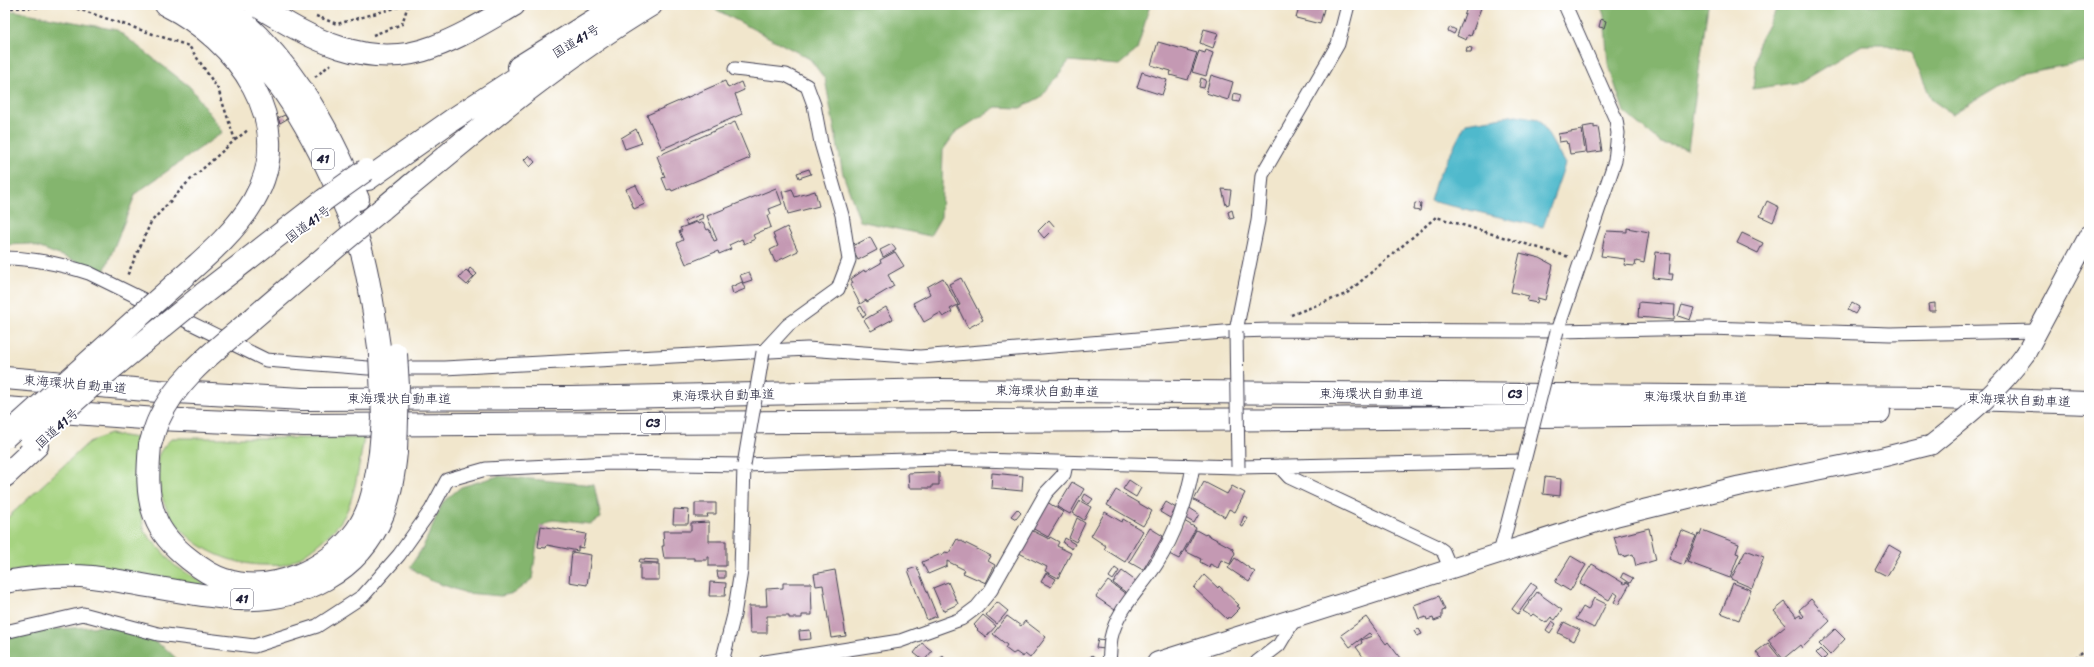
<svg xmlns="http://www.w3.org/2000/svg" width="2094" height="667" viewBox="0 0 2094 667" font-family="Sriracha,'Klee One',sans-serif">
<rect width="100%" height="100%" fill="#fff"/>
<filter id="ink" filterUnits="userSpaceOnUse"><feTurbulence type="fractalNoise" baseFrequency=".025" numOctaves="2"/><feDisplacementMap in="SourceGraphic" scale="8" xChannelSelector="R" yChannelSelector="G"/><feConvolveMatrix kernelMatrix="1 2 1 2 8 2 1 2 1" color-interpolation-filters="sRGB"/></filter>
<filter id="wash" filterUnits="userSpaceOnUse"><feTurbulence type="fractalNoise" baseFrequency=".012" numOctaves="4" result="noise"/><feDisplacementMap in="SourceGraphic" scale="16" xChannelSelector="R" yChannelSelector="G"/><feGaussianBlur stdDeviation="0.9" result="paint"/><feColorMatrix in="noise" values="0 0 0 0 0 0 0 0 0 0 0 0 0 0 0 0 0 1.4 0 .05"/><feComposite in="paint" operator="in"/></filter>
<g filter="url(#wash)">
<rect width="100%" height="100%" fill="#f1e6cc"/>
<path fill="#a6d380" stroke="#647a5e" d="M110,434l34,5 -7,47 7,45 30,34 37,23 -120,-24 -55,3 -31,6v-53l84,-78z
M172,438h192c-5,25 -9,66 -25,86 -12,14 -38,36 -56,41 -5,1 -12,0 -18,0 -49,0 -104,-34 -106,-87 0,-6 -3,-18 0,-24 3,-6 8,-11 13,-16z"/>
<path fill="#84b56e" stroke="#536c54" d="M297,5h33l-23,7z
M722,5h428l-13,45 -18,15 -50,-4 -28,36 -21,11 -24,-1 -40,25 -13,18 -2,67 -11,19 -70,-15 -17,-47 -18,-95 -15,-20 -95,-50z
M1600,5h108l-20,144 -27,-6 -37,-31 -16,-48 -4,-49z
M1779,5h310v56l-71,13 -66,40 -20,-14 -21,-47 -23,-8h-26l-62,37 -47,7 5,-46z
M15,11l102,19 73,57 33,45 -87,61 -32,79 -74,-28 -25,1v-233z
M498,476l96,9 7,33 -11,6 -37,-4 -10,6 -5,10 -6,43 -18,14 -13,3 -35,-3 -37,-13 -19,-13 13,-20 20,-45 18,-15z
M106,626l24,2 35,20 15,14h-175v-25l11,-1 22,-6z"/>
<path fill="#4fb9cc" stroke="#386e84" d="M1516,115l23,4 26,45 -22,63 -113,-26 6,-20 30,-58z"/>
<g id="blocks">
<path fill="#c499b3" d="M1300,5h25l-5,19 -24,-6z
M1468,5h14l-11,31 -3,-1 -2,5 -9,-4z
M1601,19l5,2 -2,7 -5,-1z
M1450,27l6,3 -2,4 -6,-3z
M1204,29l14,4 -5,15 -13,-5z
M1158,42l39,11 -9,27 -18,-5 1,-4 -20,-6z
M1467,47l5,1 -1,4h-5z
M1206,50l7,3 -7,23 -14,-4 7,-21 6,2z
M1142,72l25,8 -5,15 -25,-8z
M1211,75l22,7 -5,18 -22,-7z
M1201,78l5,2 -2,8 -5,-1z
M725,81l3,7 13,-6 3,8 -9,4 7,20 -80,35 -15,-34z
M1234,93l7,2 -2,7 -6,-1z
M285,115l2,4 -7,4 -2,-5z
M735,122l15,36 -78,33 -1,-2 -4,1 -5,-12 3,-1 -8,-21z
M1594,125v3l4,-1 4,24 -15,2 -4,-26z
M636,129l6,14 -17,6 -4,-11z
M1582,130l3,22 -15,2 -2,-11 -1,1 -1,-3 -7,1 -1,-8z
M529,155l6,7 -5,5 -6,-7z
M809,169l2,5 -12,4 -2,-5z
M636,185l9,19 -11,5 -8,-20z
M776,188l6,16 -13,5 2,5 -4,2 4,11 -18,8 2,4 -11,5 -2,-5 -13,6 2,4 -12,5 -1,-3 -32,13 -9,-21 6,-3 -4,-9h3l-2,-3 17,-6 1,2 5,-2 4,8 2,-1 5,12 3,-1 -10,-24z
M792,189l3,8 20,-6 4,15 -31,8 -6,-22z
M1222,189l9,1 -2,14 -3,1z
M1767,201l12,6 -6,15 -13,-6z
M1415,203l6,1 -1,7 -6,-1z
M1232,210l2,8 -4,1 -2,-7z
M702,214l1,4 -16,7 -2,-4z
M1049,220l6,7 -11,11 -6,-7z
M787,227l11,24 -23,11 -5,-12 8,-4 -5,-12z
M1627,228l22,4 -5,31 -8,-2 -1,5 -11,-1 1,-6 -24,-3 4,-22h1l1,-3 20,1z
M1742,233l21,10 -5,10 -21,-10z
M870,237l7,13 -19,10 -7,-13z
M892,244l4,6 -13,7 -3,-7z
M895,252l9,14 -16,9 6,11 -27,16 -1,-2 -6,4 -10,-19 3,-2 -2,-4 13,-9 1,2 16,-9 -1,-3z
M1656,252l15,2 -2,20h4l-1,6 -19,-2z
M1520,253l20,5 13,7 -8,35 -7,-2 -1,5 -10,-2 2,-5 -18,-4z
M470,268l7,6 -3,3 -6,-6z
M466,270l8,7 -7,8 -8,-7z
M749,272l3,8 -9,3 -3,-8z
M943,278l15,27 -8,4 2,3 -9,5 -3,-4 -16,9 -11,-19 17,-9 -3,-7z
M961,278l22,42 -15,8 -11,-22 3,-1 -11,-21z
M742,282l3,7 -12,5 -2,-7z
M1639,302l36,3 -1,15 -36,-3z
M1852,303l7,4 -4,7 -7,-4z
M1935,303v8h-6l-1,-7z
M1682,305l12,3 -4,12 -12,-4z
M861,306l5,9 -3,2 -5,-9z
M886,307l7,12 -22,12 -7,-11z
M932,472l7,1v12h-7v3h-23l-1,-15z
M992,473l31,3 -1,15 -31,-3z
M1545,477l16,2 -1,17 -17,-2z
M1129,480l12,8 -5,9 -13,-8z
M1072,482l12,7 -14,25 -13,-7z
M1204,482l23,12 5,-8 13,7 -10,19 -6,-3 -4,8 -31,-17z
M1116,490l36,21 -9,15 -36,-21z
M1085,494l8,5 -4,5 -7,-4z
M1080,501l11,6 -7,13 -11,-7z
M1047,502l16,10 -15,25 -16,-9z
M1166,502l10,6 -6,10 -10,-6z
M695,503h21v11h-9l1,3h-13z
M1188,507l11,7 -5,9 -12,-7z
M674,509l15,1 -1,14h-15z
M1017,509l4,4 -5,6 -5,-3z
M1105,512l17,10 1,-3 20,12 -18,31 -21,-13 2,-3 -15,-10z
M1244,516l4,2 -5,9 -3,-1z
M1077,518l8,5 -9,19 -7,-4z
M1184,521l12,7 -17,31 -12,-6z
M709,522v19h17v25h-17v-9h-2v3h-13v-2h-30l-2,-12h2l-1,-15h28v-8z
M541,526l45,8 -3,14 -5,-1v4l-31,-6 -1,3 -8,-1z
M1150,528l13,8 -20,34 -14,-8z
M1649,528l7,32 -20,6 -3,-12 -10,3 -1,-2 -2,1 -6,-19z
M1031,530l18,9 1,-2 9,5 -2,4 14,7 -13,25 -13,-7 2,-4 -28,-14z
M1196,530l9,5 1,-1 26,14 3,5 -5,11 -9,-4 -3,8 -8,-4 -1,3 -9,-5 1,-3 -16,-8z
M1681,530l15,6 -12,29 -15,-6z
M1702,530l37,14 -3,9 3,1 -9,24 -43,-16 11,-28 2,1z
M1065,538l10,6 -3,5 -9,-6z
M957,539l34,17 -3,5 7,4 -9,18 -23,-10 2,-3 -18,-9v5l-19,8 -6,-12 19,-8 1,2 3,-4 4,1z
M1889,545l12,7 -14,24 -12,-6z
M1746,550l18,7 -12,31 -21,-9z
M572,552l19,3 -4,30 -18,-3z
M1571,556l15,9 -16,26 -15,-9z
M1235,558l20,14 -6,10 -21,-14z
M640,559l18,1v3l-19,-1z
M640,564h19v16h-19z
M1592,564l33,20 1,-2 4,2 -12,21 -4,-3 4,-7 -4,-3 -5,8 -29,-17z
M917,567l20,49 -10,4 -19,-50z
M1115,568l4,3 -6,9 -4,-3z
M835,570l11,66 -15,2 -8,-53 -7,1 -2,-12z
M717,571h8v7h-7z
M1122,571l15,11 -9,12 -15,-11z
M1046,573l10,6 -5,8 -10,-5z
M1623,573l10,5 -3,5 -9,-6z
M1204,575l14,13 1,-2 20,19 -2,1 3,2 -10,10 -2,-1 -1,2 -33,-31z
M1108,581l18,13 -11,16 -19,-13z
M710,582l16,1 -1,13h-16z
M948,582l10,22 -15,7 -10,-23z
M783,583h28l1,32h-10v3h-13v-2h-22v17h-17l-1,-27h18l-1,-17 17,-1z
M1531,583l6,4 -19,27 -6,-5z
M1733,583l18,7 -12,30 -18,-7z
M1537,592l25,18 -7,10 -4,-3 -5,6 -13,-9 -2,2 -8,-5z
M1439,596l6,14 -3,1v7l-8,3 -1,-3 -6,2 -1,-3 -7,2 -5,-14z
M1594,598l12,6 -12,24 -18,-9 7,-12 5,3z
M1811,599l19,22 -28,27 -2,-3 -17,14 -15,-19 18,-15 -12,-14 11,-9 12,15 3,-2 2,3 2,-2 -5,-6z
M997,602l11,9 -11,13 -11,-9z
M983,615l13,11 -10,11 -9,-7 1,-1 -4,-4z
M1007,616l14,10 4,-5 21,16 -16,21 -5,-4 -2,3 -7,-5 -3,2 -8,-6 2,-3 -14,-11z
M1366,617l20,27 2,-2 15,20h-36l-11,-15 6,-4 -1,-3 11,-4 -3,-3 -19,14 -9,-12z
M1552,621l4,3 -6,9 -4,-3z
M1564,622l16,8 -6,11 -16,-8z
M1419,629l3,5 -5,2 -3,-5z
M1835,629l10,10 -15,16 -11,-11z
M810,630l1,9 -11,1 -1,-9z
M1098,639l8,1 -1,9 -9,-1z
M922,643l10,8 -8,10 -10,-8z
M1768,643l13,16 -4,3h-13l-8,-10z
M1820,649l7,7 -4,4 -7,-7z
M1092,655l5,4 -3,3h-8z
M943,656l4,6h-12z"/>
</g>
</g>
<g filter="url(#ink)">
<use href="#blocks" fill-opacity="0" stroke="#413f51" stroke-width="1"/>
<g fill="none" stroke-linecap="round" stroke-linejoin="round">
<defs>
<path id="street" d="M735,69l51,6 21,11 7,19 7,38 21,72 7,45 -11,29 -50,36 -25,27
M5,258c29,0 56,6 84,15l177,87 102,8h76l363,-19 113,8 316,-26 35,-1 286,1 152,-3 181,6 148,-3
M1236,331l22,-110 4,-46 76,-131 10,-39
M1557,331l58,-170 3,-28 -2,-13 -51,-115
M1279,466l10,11 147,69 7,5 8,19
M5,632l78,-18 75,20 96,12 63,-20 46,-30 36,-41 32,-45 16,-30 39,-11 125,-6 133,2 198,-6 296,8 286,-6 -24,92
M722,662l12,-47 7,-44 3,-106
M765,662l135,-21 61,-22 16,-12 14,-17 55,-97 18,-19 2,-10
M1109,662c1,-8 1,-17 2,-24 6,-29 31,-51 46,-75 18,-28 31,-65 36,-97
M1257,662l22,-17 15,-25"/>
<path id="secondary" d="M2026,353l63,-118
M1157,662l460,-146 122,-30 144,-29 48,-12"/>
<path id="highway" d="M166,5c70,35 133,117 88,195 -18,31 -46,55 -72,78
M194,5c67,40 107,106 139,175 11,23 22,48 29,73 9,33 13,67 18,101
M223,5c65,50 105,119 135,194
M256,5c54,33 112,67 177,42 28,-10 55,-27 81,-42
M519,67l99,-62
M368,179l84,-59 86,-56
M381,210c88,-73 172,-146 270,-205
M203,294l121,-94
M250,321l90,-77
M5,378l153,13 144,8 268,-1 371,-8 998,8 150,5
M5,408l152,11 147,6 997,-6 578,-7
M150,445c-2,24 -4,49 5,72 6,16 20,31 34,42 11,9 22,17 36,21 47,15 103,-11 131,-49 16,-22 20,-52 24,-78
M5,476l32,-30
M5,582c29,-5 58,-8 87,-5 49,6 98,19 147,22 61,3 121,-27 144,-85 8,-20 11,-41 13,-62"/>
</defs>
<use href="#street" stroke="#413f51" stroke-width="15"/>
<use href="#secondary" stroke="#413f51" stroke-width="21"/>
<use href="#highway" stroke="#413f51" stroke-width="24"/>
<path stroke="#413f51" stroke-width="2.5" stroke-dasharray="3 3" stroke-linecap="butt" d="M5,8l67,-1 117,39 29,43 17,51 -47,42 -37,40 -24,54
M316,16l21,8 69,-19
M373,35l29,-11 6,-19
M315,77l16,-13
M235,140l13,-10
M1291,315l55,-21 90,-77 133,40
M2071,662l18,-16"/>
<use href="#street" stroke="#fff" stroke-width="13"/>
<use href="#secondary" stroke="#fff" stroke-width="19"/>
<use href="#highway" stroke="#fff" stroke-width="22"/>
<defs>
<path id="street-bridge" d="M1236,331l2,136
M1524,461l33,-130
M744,465l19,-113"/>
<path id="secondary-bridge" d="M1931,445c37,-29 68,-54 95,-92"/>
<path id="highway-bridge" d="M324,200l42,-30
M340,244l41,-34
M396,354l2,32 -2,66
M5,437l177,-159
M31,440l74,-66 98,-80
M150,445c3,-9 5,-18 9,-26 18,-41 58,-70 91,-98
M380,453l3,-34 -3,-65"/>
</defs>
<use href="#street-bridge" stroke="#413f51" stroke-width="15" stroke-linecap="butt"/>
<use href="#secondary-bridge" stroke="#413f51" stroke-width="21" stroke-linecap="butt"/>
<use href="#highway-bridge" stroke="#413f51" stroke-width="24" stroke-linecap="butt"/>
<use href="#street-bridge" stroke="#fff" stroke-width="13"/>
<use href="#secondary-bridge" stroke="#fff" stroke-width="19"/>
<use href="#highway-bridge" stroke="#fff" stroke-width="22"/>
</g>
</g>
<g text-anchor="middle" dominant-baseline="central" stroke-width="4" stroke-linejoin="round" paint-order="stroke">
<g fill="#fff" stroke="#646476" stroke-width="1">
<rect x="312" y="149" width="22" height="20" rx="3"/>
<rect x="1503" y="384" width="24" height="20" rx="3"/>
<rect x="641" y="413" width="24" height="20" rx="3"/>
<rect x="231" y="589" width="22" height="20" rx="3"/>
</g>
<g font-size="12" font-weight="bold" fill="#22223b">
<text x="323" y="159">41</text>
<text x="1515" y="394">C3</text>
<text x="653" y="423">C3</text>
<text x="242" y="599">41</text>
</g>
<g font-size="13" fill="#22223b" stroke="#fff">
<text transform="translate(576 41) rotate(-31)">国道41号</text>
<text transform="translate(308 224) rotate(-37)">国道41号</text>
<text transform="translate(75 384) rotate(5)">東海環状自動車道</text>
<text transform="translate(1047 391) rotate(1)">東海環状自動車道</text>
<text x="1371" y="393">東海環状自動車道</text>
<text transform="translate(723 395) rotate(-1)">東海環状自動車道</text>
<text x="1695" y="396">東海環状自動車道</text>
<text x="399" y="398">東海環状自動車道</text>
<text transform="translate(2019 400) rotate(2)">東海環状自動車道</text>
<text transform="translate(57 428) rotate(-42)">国道41号</text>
</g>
</g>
<rect width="2094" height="667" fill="none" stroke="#fff" stroke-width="20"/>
</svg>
